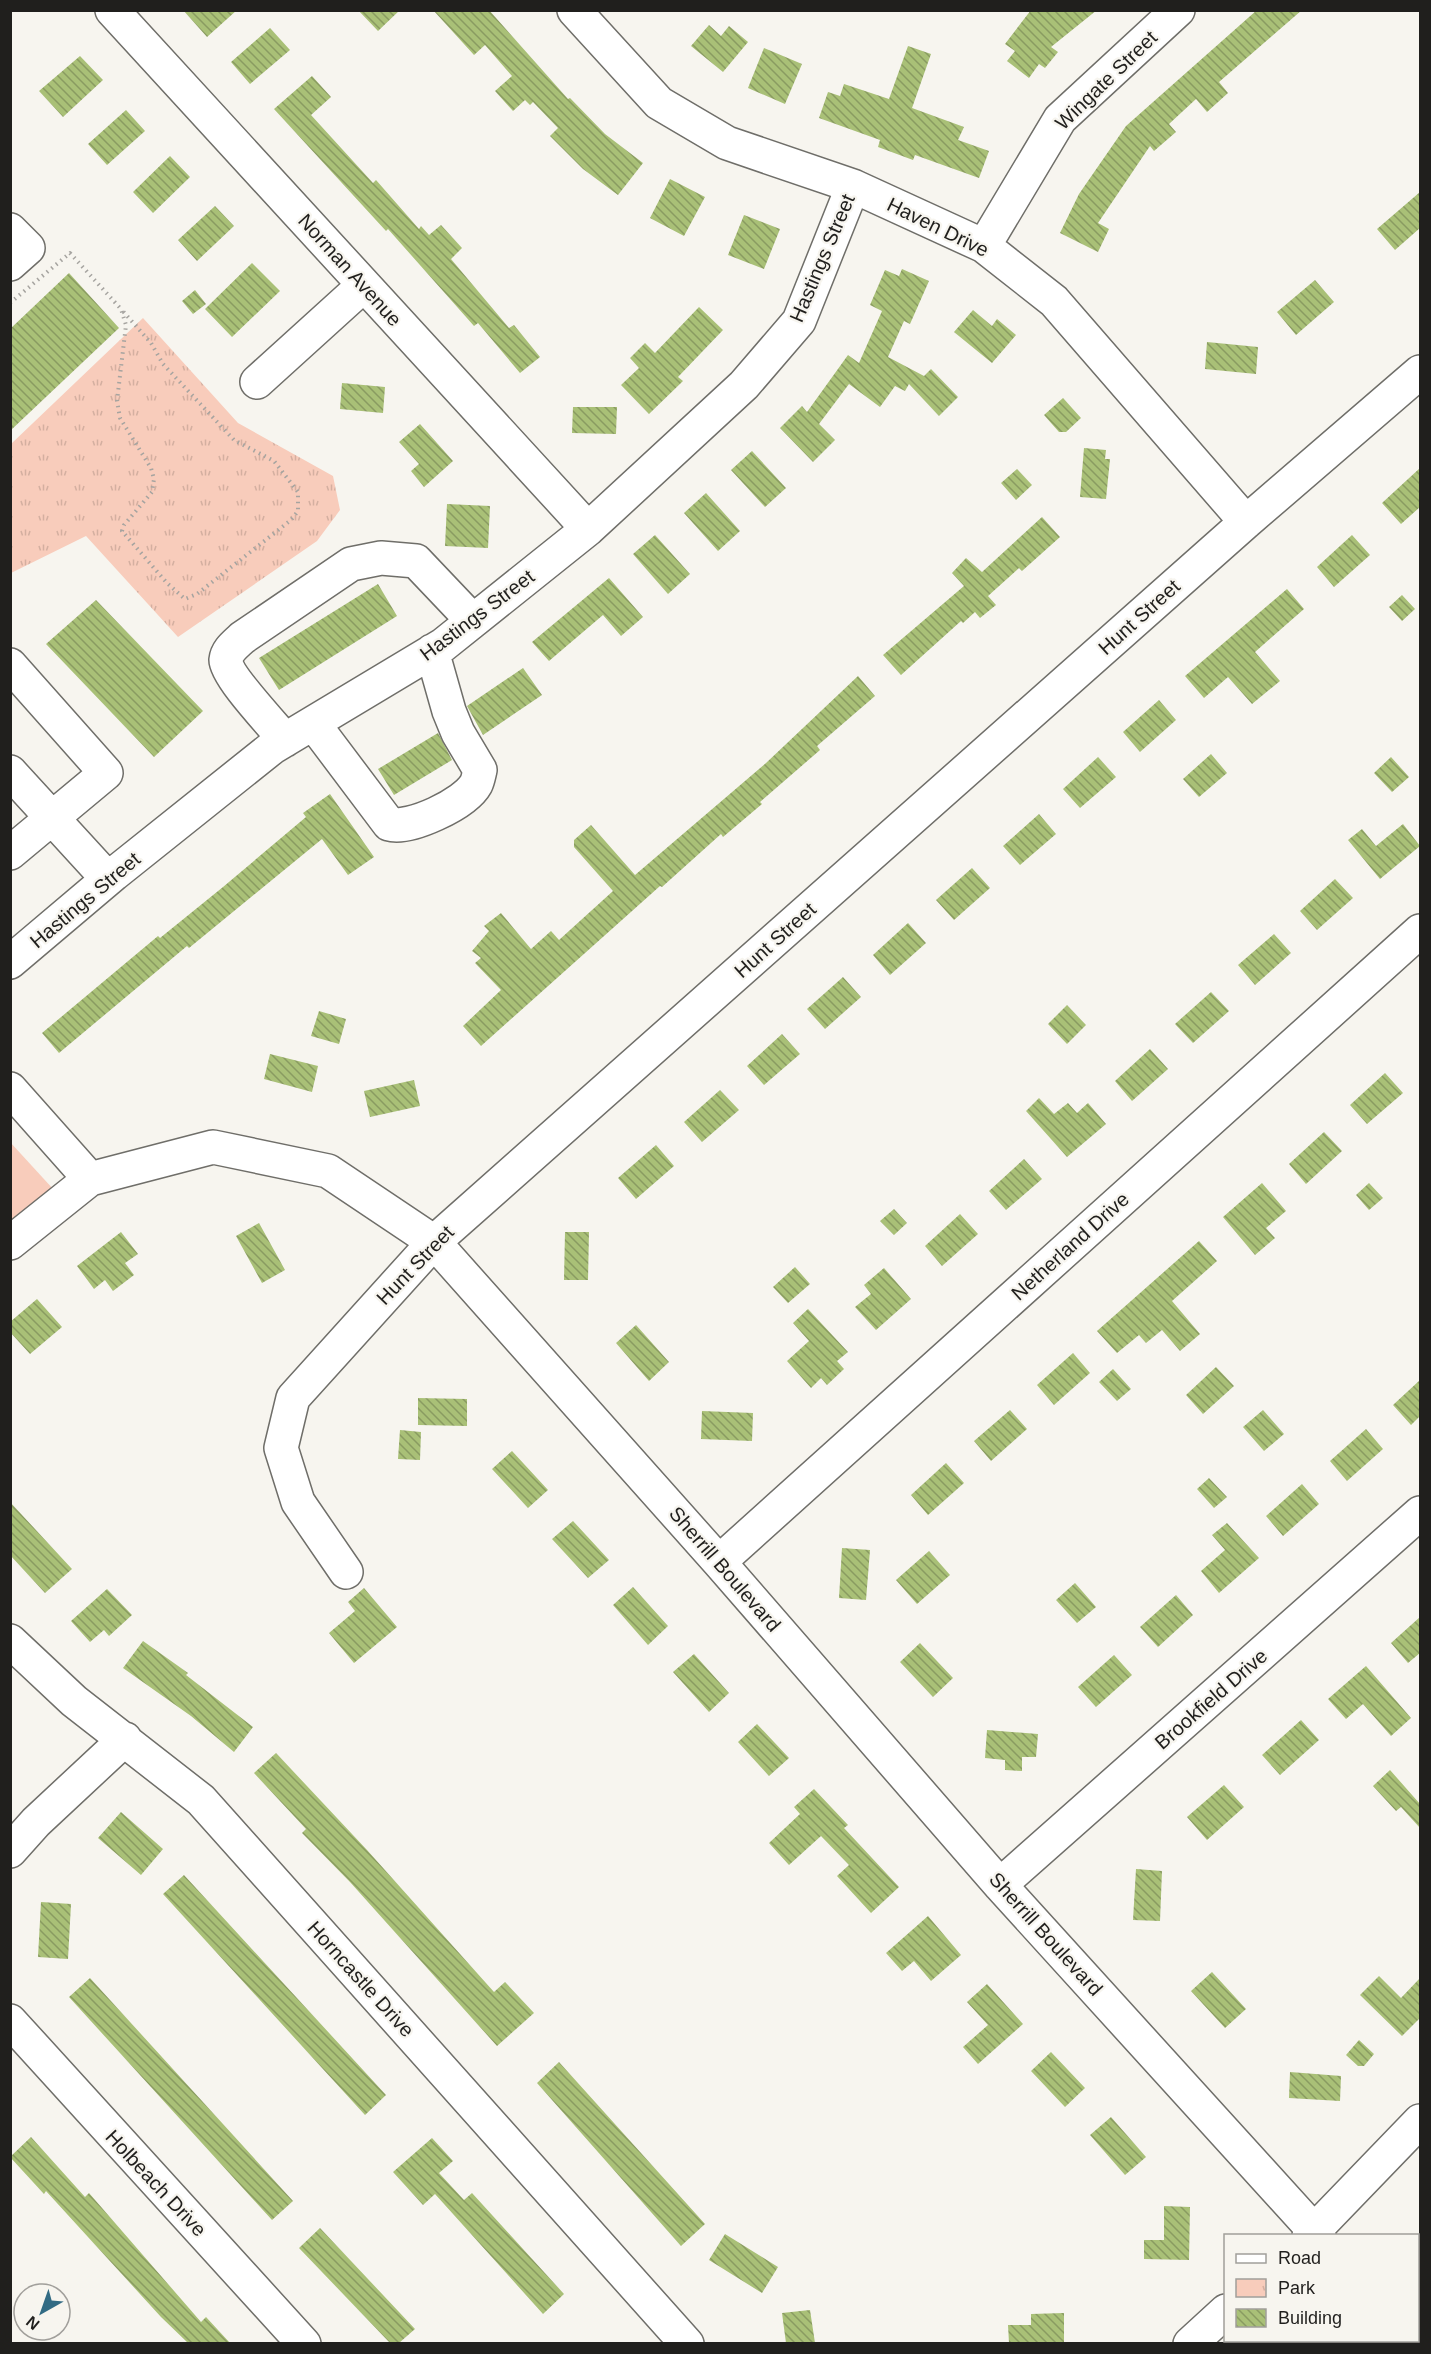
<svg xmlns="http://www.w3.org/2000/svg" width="1431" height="2354" viewBox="0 0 1431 2354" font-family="Arial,sans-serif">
<defs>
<pattern id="park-tufts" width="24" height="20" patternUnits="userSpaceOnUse" patternTransform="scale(1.5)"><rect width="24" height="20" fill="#f8ccbb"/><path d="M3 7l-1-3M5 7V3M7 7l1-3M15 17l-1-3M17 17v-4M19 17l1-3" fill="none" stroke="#d4afa0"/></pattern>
<pattern id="building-back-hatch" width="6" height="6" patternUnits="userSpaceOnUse" patternTransform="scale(1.5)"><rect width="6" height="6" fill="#a9c077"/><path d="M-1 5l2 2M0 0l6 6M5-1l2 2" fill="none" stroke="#899b61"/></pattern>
</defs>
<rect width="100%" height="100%" fill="#f7f5ef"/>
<path fill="#f8ccbb" d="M10,1142l44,48 -44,38z"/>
<path fill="url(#park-tufts)" d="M143,318l95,105 95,53 7,34 -23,31 -139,96 -92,-101 -75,37v-129z"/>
<path fill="url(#building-back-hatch)" d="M183,10h54l-30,27z
M358,10h42l-22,21z
M433,10h56l79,89 2,-1 35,36 38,29 -25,32 -35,-26 -33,-33 8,-8 -25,-26 -3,3 -5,-5 -12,11 -18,-20 17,-15 -27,-31 -11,10z
M1031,10h66l-46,37 7,5 -13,16 -6,-4 -10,14 -22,-17 8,-10 -10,-7z
M1257,10h45l-83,72 9,11 -21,19 -11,-13 -27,25 7,8 -22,19 -4,-5 -52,77 11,6 -11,23 -38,-19 19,-39 47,-68z
M709,25l12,11 8,-10 19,16 -25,30 -32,-26z
M270,28l20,22 -40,34 -19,-22z
M908,46l23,8 -19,54 52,19 -6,13 31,11 -10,27 -64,-23 -2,5 -35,-13 2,-7 -61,-22 9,-26 12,4 4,-12 45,15z
M764,48l38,16 -17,40 -37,-16z
M80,56l23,24 -40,37 -24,-26z
M312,76l19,21 -20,18 62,68 3,-3 43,49 2,-3 8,9 12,-10 21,23 -11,11 58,69 5,-3 26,32 -20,16 -42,-50 -4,3 -86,-97 -2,2 -112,-122z
M126,110l19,21 -38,34 -19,-21z
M170,156l20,21 -37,36 -20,-21z
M670,179l35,18 -21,39 -34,-18z
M1420,192v36l-25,22 -18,-21z
M215,206l19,20 -37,35 -19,-21z
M744,215l36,14 -16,40 -36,-14z
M252,263l28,28 -48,46 -27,-28z
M902,269l27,12 -19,43 -6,-3 -16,36 36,19 7,-7 27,28 -19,19 -30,-32 -4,7 -10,-5 -15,21 -31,-23 -30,40 16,16 -22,22 -33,-34 22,-22 5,6 41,-57 11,8 23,-52 -12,-6 15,-35 14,6z
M69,273l50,55 -109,103v-102z
M1315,280l19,22 -38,33 -19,-23z
M195,290l11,14 -13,10 -11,-13z
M699,307l24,23 -45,47 5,4 -34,33 -28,-29 18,-17 -9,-10 15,-15 10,10z
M973,310l19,16 5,-7 19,16 -24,28 -38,-31z
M1207,342l51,5 -2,27 -51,-5z
M342,383l43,4 -2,26 -43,-4z
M1063,398l18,20 -15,14h-7l-15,-17z
M573,407h44l-1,27 -44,-1z
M420,424l33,37 -29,26 -13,-16 8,-7 -20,-22z
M1084,448l22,2 -1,9h5l-4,40 -26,-2z
M752,451l34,37 -21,19 -34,-37z
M1420,468v39l-19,17 -19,-21z
M1017,469l15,16 -16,15 -15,-17z
M706,493l34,38 -22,20 -34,-38z
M447,504l43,2 -2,42 -43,-2z
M1042,517l18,20 -38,34 -3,-3 -31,28 8,9 -16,13 -5,-6 -12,11 -2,-2 -60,54 -18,-20 81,-69 -12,-13 14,-15 16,14z
M655,535l35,39 -22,20 -35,-40z
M1352,535l18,20 -36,32 -17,-20z
M609,578l34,39 -22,19 -18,-21 -54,46 -17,-19z
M378,584l19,32 -118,74 -20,-32z
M1287,589l17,20 -49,43 25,29 -28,23 -24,-27 -24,21 -19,-22z
M1402,595l13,14 -13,12 -13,-14z
M96,600l107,111 -49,46 -108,-113z
M523,668l19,27 -59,40 -16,-29z
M858,676l17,20 -58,50 3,4 -60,52 2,2 -39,33 -2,-3 -59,53 -2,-1 -179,160 -18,-20 38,-36 -26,-27 6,-5 -9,-7 17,-20 -5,-5 17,-13 30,36 20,-18 8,9 54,-49 -39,-44v-7l17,-15 44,50 131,-112z
M1159,700l17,20 -36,32 -17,-20z
M438,733l14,27 -58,35 -16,-26z
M1211,754l16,19 -28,24 -16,-18z
M1098,757l18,20 -36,31 -17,-19z
M1391,757l18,20 -17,15 -18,-19z
M330,794l44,63 -26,18 -26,-36 -133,109 -2,-2 -128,107 -17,-20 116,-97 2,2 63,-51 83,-70 -3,-4z
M1039,814l17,20 -36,31 -17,-19z
M1403,824l17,22 -40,33 -32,-39 14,-11 14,17z
M972,868l18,20 -36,32 -18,-20z
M1335,879l18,19 -36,32 -17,-19z
M908,923l18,20 -36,32 -17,-20z
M1274,934l17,19 -36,32 -17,-20z
M843,977l18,20 -36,32 -18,-20z
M1211,992l18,19 -36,32 -18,-19z
M1067,1005l19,20 -19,19 -19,-20z
M319,1011l27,8 -7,25 -28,-8z
M782,1034l18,20 -36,31 -17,-19z
M1150,1049l18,20 -36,32 -17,-20z
M270,1054l48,12 -6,26 -48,-13z
M1385,1073l18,20 -36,31 -17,-19z
M414,1080l6,26 -50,11 -6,-26z
M720,1090l19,20 -37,32 -18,-20z
M1039,1098l15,16 14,-11 9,10 11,-10 18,21 -39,33 -41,-46z
M1324,1132l18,19 -36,33 -17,-20z
M656,1145l18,21 -38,33 -18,-21z
M1024,1159l18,20 -36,31 -17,-19z
M1262,1183l24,28 -20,17 9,10 -20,17 -32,-38z
M1369,1183l14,15 -14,12 -13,-15z
M894,1209l13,14 -13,12 -14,-14z
M960,1214l18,20 -36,32 -17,-20z
M259,1223l26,47 -23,13 -26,-47z
M121,1232l17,22 -13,9 9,12 -21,16 -8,-11 -11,9 -17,-23z
M565,1232h24l-1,48h-24z
M1199,1241l18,20 -45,40 28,33 -20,17 -18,-21 -16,13 -7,-8 -22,18 -20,-22z
M795,1267l15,17 -22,19 -15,-16z
M884,1268l27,31 -35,31 -21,-23 16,-13 -7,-9z
M37,1299l25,28 -32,27 -20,-22v-10z
M808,1309l40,43 -11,9 7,8 -17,16 -6,-7 -10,10 -24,-27 22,-20 -16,-18z
M636,1325l33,37 -20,19 -33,-38z
M1073,1353l17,20 -36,32 -17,-20z
M1216,1367l18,19 -31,28 -17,-19z
M1113,1369l18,20 -14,12 -18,-19z
M1420,1380v36l-9,9 -18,-20z
M418,1398l49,1v27l-49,-1z
M1010,1410l17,19 -36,32 -17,-20z
M1263,1410l21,24 -20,17 -21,-24z
M702,1411l51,2 -1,28 -51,-2z
M1366,1429l17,20 -36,32 -17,-20z
M400,1430l21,2 -1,28 -22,-1z
M512,1451l36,39 -20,18 -36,-39z
M946,1463l18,20 -36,32 -17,-20z
M1209,1478l18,19 -13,11 -17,-19z
M1302,1484l17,20 -36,32 -17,-20z
M10,1502l62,67 -27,24 -35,-38z
M573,1521l36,39 -21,18 -36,-39z
M1227,1523l32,35 -40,35 -18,-22 24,-21 -13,-15z
M842,1548l28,2 -4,50 -27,-2z
M929,1551l21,24 -33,29 -21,-24z
M1075,1583l21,24 -19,16 -21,-23z
M633,1587l35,39 -20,19 -35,-40z
M364,1588l33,39 -43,36 -25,-30 26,-22 -7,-9z
M107,1589l25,26 -23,21 -5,-6 -14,12 -19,-21z
M1176,1595l17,20 -35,32 -18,-20z
M1420,1617v36l-12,10 -17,-20z
M143,1641l45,32 -2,2 67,52 -19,25 -43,-36 -68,-48z
M920,1643l33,35 -20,19 -33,-35z
M694,1654l35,39 -20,19 -36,-40z
M1114,1655l18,20 -36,32 -18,-20z
M1366,1666l45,52 -20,18 -28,-32 -17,15 -18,-20z
M1301,1720l18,20 -39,35 -18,-20z
M757,1724l32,34 -20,18 -31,-34z
M987,1730l51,4 -2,23h-14v14l-17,-1v-10l-20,-2z
M276,1753l91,97 127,142 11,-10 29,31 -37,33 -147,-164 -48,-49 4,-4 -52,-56z
M1390,1770l30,34v24l-19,-21 -5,4 -23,-25z
M1224,1785l20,22 -37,33 -20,-23z
M814,1789l34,36 -4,3 55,59 -28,26 -34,-37 12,-11 -28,-29 -32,29 -20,-22 31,-29 -6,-7z
M121,1812l42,37 -22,26 -43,-37z
M1136,1869l26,2 -2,50 -27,-1z
M184,1875l202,220 -21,20 -202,-221z
M41,1902l30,2 -3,55 -30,-2z
M928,1916l33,39 -30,26 -17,-20 -12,10 -16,-18z
M1212,1972l34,37 -21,19 -34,-37z
M1379,1976l22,22 19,-20v40l-18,18 -42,-41z
M90,1978l203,223 -21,19 -203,-223z
M987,1984l36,40 -45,40 -15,-17 25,-22 -21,-23z
M1359,2040l15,14 -10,12h-6l-12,-11z
M1051,2052l34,36 -20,19 -34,-36z
M559,2062l146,162 -24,22 -144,-163z
M1290,2072l51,4 -1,25 -51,-3z
M1111,2117l35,40 -21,18 -35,-40z
M31,2137l54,60 4,-4 112,129 5,-5 24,26h-42l-27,-26 -115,-126 -2,3 -34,-37z
M432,2138l21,23 -14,12 25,27 8,-7 92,101 -21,20 -108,-120 -12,11 -30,-33z
M1164,2206l26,1 -1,53 -45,-1v-19h20z
M320,2228l95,101 -16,14h-9l-91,-95z
M725,2234l53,33 -16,26 -53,-33z
M810,2310l5,33h-29l-4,-30z
M1064,2313v30h-55l-1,-18h23v-11z"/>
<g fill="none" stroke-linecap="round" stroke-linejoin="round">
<defs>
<path id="minor" d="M112,10l476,519
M574,10l85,93 68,40 126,43 131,60 70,55 192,221
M10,230l18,18 -18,16
M984,246l76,-127 118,-109
M257,382l107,-97
M10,665l96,108 -96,80
M313,723l76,101c20,6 76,-20 87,-40 2,-4 3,-10 4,-14l-22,-37 -9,-22 -17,-60
M285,740c-11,-14 -59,-64 -59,-80 1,-10 10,-16 16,-22l109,-74 30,-6 35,3 57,60
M10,772l98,107
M10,962l104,-88 159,-127 170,-102 145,-116 156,-144 55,-64 54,-135
M10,1089l80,90
M10,1243l80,-64 123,-32 115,24 106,71 285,320 281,323 319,351
M719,1562l701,-631
M346,1572l-48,-70 -17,-54 12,-50 141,-156 812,-720 174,-150
M10,1641l64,60 127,99 486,544
M10,1851l26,-29 89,-83
M1000,1885l420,-372
M10,2021l294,323
M1309,2236l111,-115
M1414,2340l3,4
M1190,2344l36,-33"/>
</defs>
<use href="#minor" stroke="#6f6e69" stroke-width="36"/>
<path stroke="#a6a4a0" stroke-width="4" stroke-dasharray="1.5 4.5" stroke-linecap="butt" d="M10,303l60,-50 51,56 5,16 -9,76 3,17 31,50 3,11 -2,13 -28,33 -2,6 45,52 18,16 12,-5 94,-74 7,-9v-19l-24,-31 -40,-21 -71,-76 -12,-21 -30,-34"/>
<use href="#minor" stroke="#fff" stroke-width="33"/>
</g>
<g text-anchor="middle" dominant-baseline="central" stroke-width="4.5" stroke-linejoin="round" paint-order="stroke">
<g font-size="20" fill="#201f1d" stroke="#f7f5ef">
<text transform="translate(1106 80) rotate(-44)">Wingate Street</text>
<text transform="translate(938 227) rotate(26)">Haven Drive</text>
<text transform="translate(822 258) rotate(-67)">Hastings Street</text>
<text transform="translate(350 270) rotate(48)">Norman Avenue</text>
<text transform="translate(477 615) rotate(-37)">Hastings Street</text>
<text transform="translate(1139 617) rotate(-42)">Hunt Street</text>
<text transform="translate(85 900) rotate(-40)">Hastings Street</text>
<text transform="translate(775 940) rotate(-42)">Hunt Street</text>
<text transform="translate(1070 1246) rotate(-42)">Netherland Drive</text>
<text transform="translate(415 1265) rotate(-46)">Hunt Street</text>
<text transform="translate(725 1569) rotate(49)">Sherrill Boulevard</text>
<text transform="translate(1211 1699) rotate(-41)">Brookfield Drive</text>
<text transform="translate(1046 1934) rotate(48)">Sherrill Boulevard</text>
<text transform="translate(361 1979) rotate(48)">Horncastle Drive</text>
<text transform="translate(156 2183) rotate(47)">Holbeach Drive</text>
</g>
</g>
<rect width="1431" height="2354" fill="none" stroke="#201f1d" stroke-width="24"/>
<rect x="1224" y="2234" width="195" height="108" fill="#f7f5ef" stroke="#a19f9b" stroke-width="1.5"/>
<rect x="1236" y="2254" width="30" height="9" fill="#ffffff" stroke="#a19f9b" stroke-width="1.5"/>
<text x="1278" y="2264" font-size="18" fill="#201f1d">Road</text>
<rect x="1236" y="2279" width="30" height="18" fill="url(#park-tufts)" stroke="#a19f9b" stroke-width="1.5"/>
<text x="1278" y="2294" font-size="18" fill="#201f1d">Park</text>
<rect x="1236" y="2309" width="30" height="18" fill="url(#building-back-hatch)" stroke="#a19f9b" stroke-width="1.5"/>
<text x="1278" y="2324" font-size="18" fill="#201f1d">Building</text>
<g transform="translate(42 2312) rotate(220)"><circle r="28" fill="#f7f5ef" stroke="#a19f9b" stroke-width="1.5"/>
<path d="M0-4.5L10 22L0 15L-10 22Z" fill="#326b84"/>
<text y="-9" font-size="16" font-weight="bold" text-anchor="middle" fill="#201f1d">N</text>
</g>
</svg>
